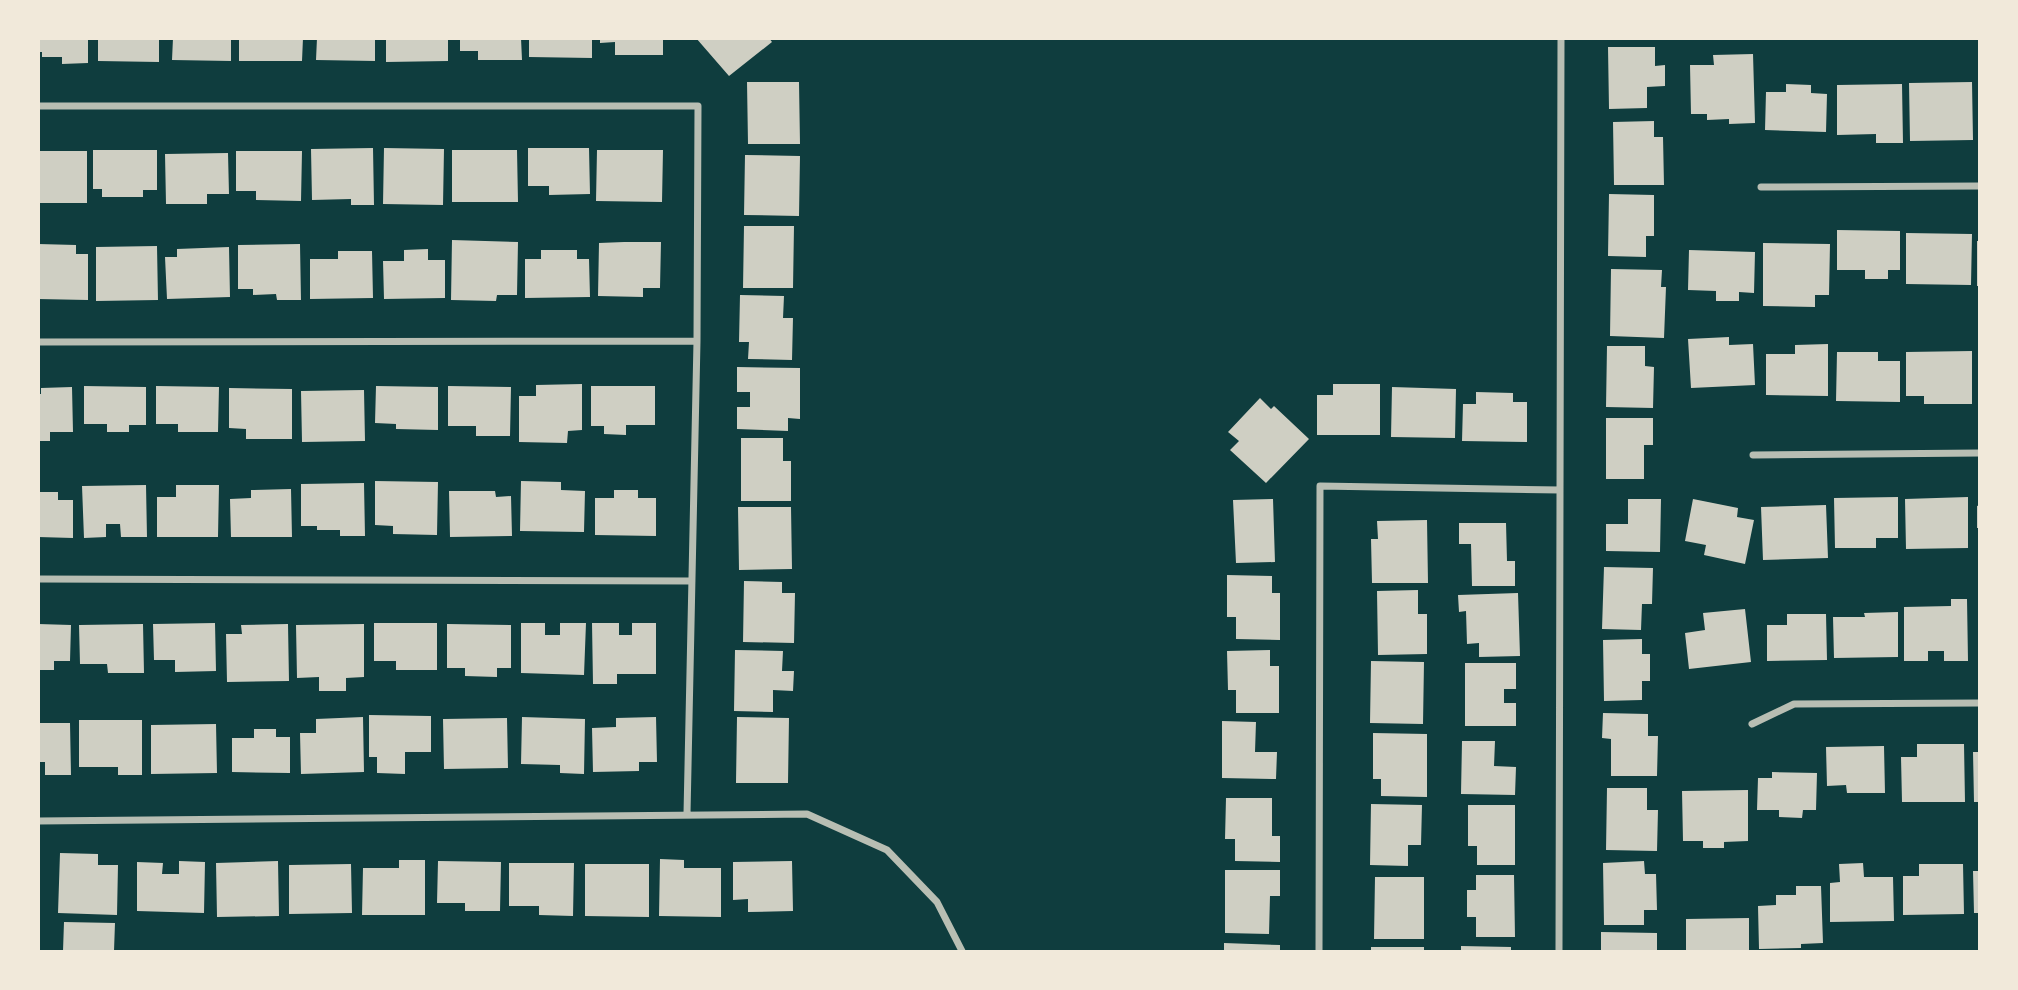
<svg xmlns="http://www.w3.org/2000/svg" width="2018" height="990" viewBox="0 0 2018 990" font-family="'Crimson Pro',serif">
<rect width="100%" height="100%" fill="#0f3d3e"/>
<path fill="#cfcfc3" d="M38,38h50v25l-26,1v-7h-20v-5h-4z
M98,38h61v24l-61,-1z
M173,38h58v23l-59,-1z
M239,38h64l-1,23h-63z
M317,38h58v23l-59,-1z
M386,38h62v23l-62,1z
M460,38h61l1,22h-44v-9h-18z
M529,38h63v20l-63,-1z
M600,38h63v17h-48v-13l-15,1z
M696,38h73l3,4 -43,34z
M1608,47h47v19l10,-1v21l-18,1v21l-38,1z
M1753,54l2,69 -26,1v-5l-22,1v-6h-16l-1,-49h24l-1,-10z
M747,82h52l1,62h-52z
M1972,82l1,58 -63,1 -1,-58z
M1786,84l25,1v8l16,1 -1,38 -61,-2 1,-38h20z
M1902,84l1,59h-27v-9l-39,1v-50z
M1654,121v16h9l1,48h-50l-1,-63z
M373,148l1,57h-23v-6l-39,1 -1,-51z
M384,148l60,1 -1,56 -60,-1z
M528,148h61l1,46 -41,1v-9h-21z
M93,150h64v40h-14v7h-41v-8h-9z
M452,150h65l1,52h-66z
M597,150h66l-1,52 -66,-1z
M38,151h49v52h-49z
M236,151h66l-1,50 -45,-1v-9h-20z
M228,153l1,41h-22v10h-41l-1,-50z
M745,155l55,1 -1,60 -55,-1z
M1609,194l45,1v41h-8v21l-38,-1z
M744,226h50l-1,62h-50z
M1837,230l63,1v39h-12v9h-23v-9h-28z
M1906,233l66,1 -1,51 -65,-1z
M452,240l66,2 -1,53h-20l-1,6 -45,-1z
M1977,241h3v45h-3z
M624,242h37l-1,46h-17v9l-45,-1 1,-53z
M1763,243l67,1 -1,51h-14v12l-52,-1z
M38,244l38,1v9h12v46l-50,-1z
M300,244l1,56h-24l-1,-6 -23,1v-6h-15v-44z
M157,246l1,54 -62,1v-54z
M229,247l1,50 -63,2 -2,-42h12v-8z
M428,249v11h17v38l-61,1 -1,-38h21v-11z
M541,250h36v9h12l1,38 -65,1v-39h16z
M1689,250l66,2 -1,41 -15,-1v9h-23v-10l-28,-1z
M338,251h34l1,47 -63,1v-40h28z
M1611,269l51,1 -1,17h5l-2,51 -54,-2z
M740,295l44,1 -1,22h10l-1,42 -44,-1 1,-17h-10z
M1729,337v8l24,-1 2,41 -64,3 -3,-49z
M1828,344v52l-62,-1v-41h29v-9z
M1607,346h38v20l9,1 -1,41 -47,-1z
M1972,351v53h-48v-8h-18v-44z
M1837,352h41v9h22v41l-64,-1z
M737,367l63,1v51l-12,-1v13l-51,-2v-22h13v-15h-13z
M582,384v46l-14,1 -1,12 -48,-1v-46h17v-11z
M1333,384h47v51h-63v-40h16z
M84,386l62,1v38h-17v7h-22v-8h-23z
M156,386l63,1 -1,45h-40v-8h-22z
M376,386l62,1v43l-42,-1v-5l-21,-1z
M448,386l63,1 -1,49h-34v-10h-28z
M591,386h64v39h-29v10l-22,-1v-8h-13z
M72,387l1,45h-23v9h-12v-47h3v-6z
M1392,387l64,2 -1,49 -64,-1z
M229,388l63,1v50h-46v-10l-17,-1z
M364,390l1,51 -63,1 -1,-51z
M1476,392l37,1v9h14v40l-65,-1 1,-37h13z
M1260,398l11,11 3,-3 35,33 -43,44 -36,-33 9,-9 -11,-9z
M1606,418h47v27h-9v34h-38z
M741,438h42v23h8v40h-50z
M375,481l63,1 -1,53 -44,-1v-8l-18,-1z
M521,481l40,1v8l24,1 -1,41 -64,-1z
M364,483l1,53h-25v-6h-23v-4h-16v-42z
M146,485l1,52h-26l-1,-13h-14v13l-22,1 -2,-52z
M176,485h43l-1,52h-61v-40h19z
M291,489l1,48h-61l-1,-38 21,-1v-8z
M614,490h24v8h18v38l-61,-1v-37h19z
M449,491h46l1,6 15,-1 1,40 -62,1z
M38,492h20v8h15v38l-35,-1z
M1898,497v41h-22v10h-41l-1,-50z
M1968,497v51l-62,1 -1,-50z
M1273,499l2,63 -39,1 -3,-63z
M1628,499h33l-1,53 -54,-1v-27h22z
M1693,499l45,9 -1,9 17,3 -9,44 -41,-9 2,-10 -21,-4z
M1826,505l2,53 -65,2 -2,-53z
M1980,505v23h-3v-22z
M738,507h53l1,62 -53,1z
M1427,520l1,63h-56l-1,-44h7l-1,-18z
M1459,523h47l1,38h8v25h-43l-1,-42h-12z
M1604,567l49,1 -1,36h-10l-1,26 -39,-1z
M1227,575l45,1v17h8v47l-44,-1v-22h-9z
M744,581l38,1v11h13l-1,50 -51,-1z
M1418,590v24h9v40l-49,1 -1,-64z
M1518,593l2,63 -41,1v-14l-12,1 -1,-33 -7,1 -1,-17z
M1951,599h16l1,62h-24v-10h-16v10h-24v-54l47,-1z
M1745,609l6,53 -62,7 -4,-36 20,-3 -2,-17z
M1898,612v45l-64,1 -1,-41h32l-1,-4z
M1787,614h39l1,46 -60,1v-36h20z
M215,623l1,48 -41,1v-12h-21l-1,-36z
M374,623h63v47h-41v-9h-22z
M521,623h24v12h15v-12h26l-2,52 -63,-2z
M592,623h27v12h13v-12h24v51h-39v10h-24z
M38,624l33,1 -1,36h-16v9h-16z
M143,624l1,49h-36l-1,-9h-27l-1,-39z
M288,624l1,57 -62,1 -1,-48h16l-1,-9z
M364,624v53l-18,1v13h-27v-14l-22,1 -1,-53z
M447,624l64,1v43h-14v9l-32,-1v-8h-18z
M1642,639v15h8v27h-8v19l-38,1 -1,-61z
M735,650l48,1 -1,20h12l-1,20 -20,-1v22l-39,-1z
M1270,650v16h9v47h-43v-23h-8l-1,-39z
M1371,661l53,1 -1,62 -53,-1z
M1465,663h51v26h-12v14h12v23h-51z
M1603,713l45,1v22h10l-1,40h-46v-37l-9,-1z
M369,715l62,1v36h-26v22l-28,-1v-16h-8z
M363,717l1,55 -63,2 -1,-41h16v-14z
M522,717l63,2 -1,55 -24,-1v-8l-39,-1z
M656,717l1,45h-18v9l-46,1 -1,-44 24,-1v-9z
M737,717l52,1 -1,65h-52z
M507,718l1,50 -64,1 -1,-50z
M79,720h63v55h-24v-8h-39z
M1222,721l34,1 -1,30h22l-1,27 -54,-1z
M38,723h32l1,52h-26v-13h-7z
M216,724l1,49 -66,1v-49z
M254,729h22v8h14v36l-58,-1v-34h22z
M1373,733l54,1v63l-46,-1v-17h-8z
M1462,741h33l-1,25 22,1 -1,28 -54,-1z
M1917,744h47l1,58h-63l-1,-45h16z
M1884,746l1,47h-38l-1,-8 -19,1 -1,-39z
M1973,752h7v50h-6z
M1772,772l45,1 -1,37h-13l-1,8 -23,-1v-7h-22l1,-32h14z
M1607,788h40v22h11l-1,41 -51,-1z
M1748,790v51l-24,1v6h-21v-7h-20l-1,-50z
M1226,798h46v38h8v26l-45,-1v-22h-10z
M1371,804l51,1 -1,40h-13v21l-38,-1z
M1468,805h47v60h-38v-19h-9z
M60,853l38,1v11h20l-1,50 -59,-2z
M660,859l24,1v8h37v49l-62,-1z
M399,860h26v55h-63l1,-47h36z
M179,861l26,1 -1,51 -67,-2v-49l26,1 -1,11h17z
M278,861l1,55 -62,1 -1,-54z
M438,861l63,1 -1,49h-35v-8h-28z
M792,861l1,50 -45,1v-13l-15,1v-38z
M1644,861l1,13h11l1,36h-13v15h-40l-1,-62z
M509,863h65l-1,53 -34,-1v-9h-30z
M1863,863l1,14h29l1,44 -64,1v-39l10,-1 -1,-18z
M351,864l1,49 -63,1v-49z
M585,864h64v53l-64,-1z
M1919,864h44l1,50 -61,1v-39h16z
M1225,870h55v26h-10l-1,38 -44,-1z
M1973,871h7v42h-6z
M1476,875h38l1,62h-39v-20h-9v-27h9z
M1375,877h49v62h-50z
M1796,886h25l2,57 -22,1v4l-42,1 -1,-43 18,-1v-10h20z
M1749,918v33h-63v-32z
M64,922l51,1 -1,28h-51z
M1601,932l56,1v18h-56z
M1224,943l56,2v6h-56z
M1461,946l50,1v4h-50z
M1371,947h53v4h-53z"/>
<g fill="none" stroke-linecap="round" stroke-linejoin="round">
<path stroke="#b8beb3" stroke-width="7" d="M38,106h660l-1,235 -10,473
M1761,187l219,-1
M38,342l659,-1
M1753,455l227,-2
M38,579l654,2
M1752,724l42,-20 186,-1
M38,821l769,-7 80,36 50,52 25,49
M1319,951l1,-465 240,4
M1559,951l2,-913"/>
</g>
<rect width="2018" height="990" fill="none" stroke="#f1e9da" stroke-width="80"/>
</svg>
